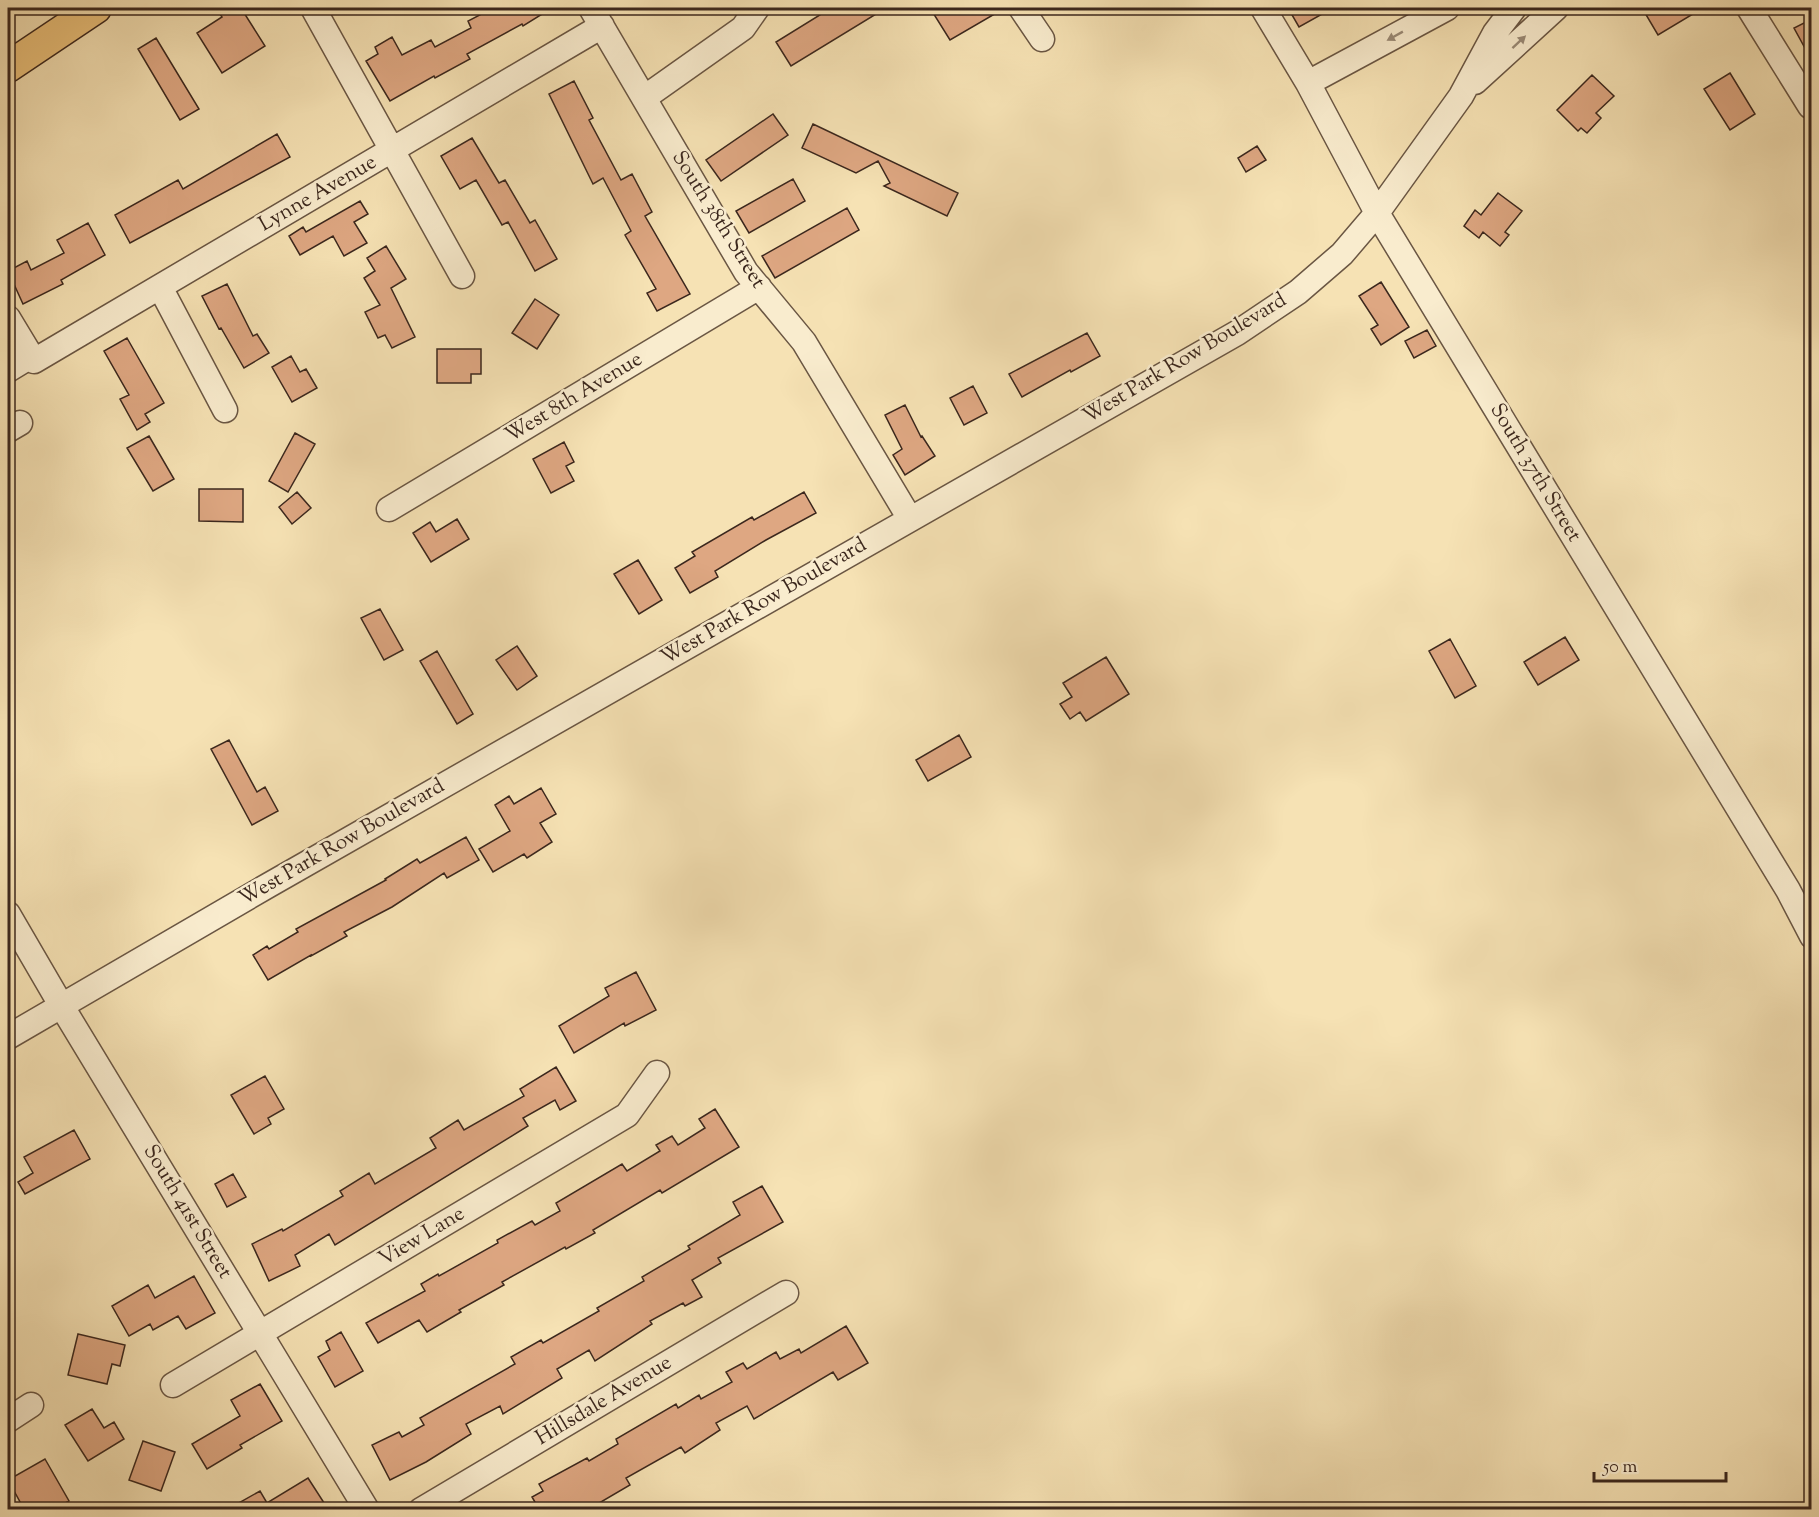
<svg xmlns="http://www.w3.org/2000/svg" width="1819" height="1517" viewBox="0 0 1819 1517" font-family="'Sorts Mill Goudy',serif">
<rect width="100%" height="100%" fill="#f6e2b4"/>
<filter id="stains"><feTurbulence type="fractalNoise" baseFrequency=".00333" numOctaves="4"/><feColorMatrix values="0 0 0 0 .2 0 0 0 0 .09 0 0 0 0 .02 0 0 0 .5 -.17"/></filter>
<radialGradient id="worn" r=".72"><stop offset=".6" stop-color="#630" stop-opacity="0"/><stop offset="1" stop-color="#630" stop-opacity=".3"/></radialGradient>
<path fill="#dea782" stroke="#3b271d" stroke-width="1.5" d="M216,8h25l24,38 -43,27 -25,-40 25,-16z
M493,8h59l-29,18 -1,-2 -55,30 3,5 -35,19 -1,-2 -44,25 -24,-40 12,-7 -3,-7 17,-10 10,18 29,-15 4,7 36,-19 -3,-7z
M831,8h55l-95,58 -15,-24z
M930,8h75l-55,32z
M1288,8h45l-34,19z
M1654,8h49l-45,27 -13,-22z
M1812,19v42l-18,-33z
M156,38l43,71 -19,11 -42,-71z
M1730,73l25,41 -25,16 -26,-41z
M1592,75l22,21 -18,17 5,5 -14,15 -6,-5 -3,3 -21,-21z
M574,81l19,37 -4,2 32,60 11,-6 20,38 -7,4 45,78 -33,17 -10,-18 9,-4 -31,-54 6,-4 -28,-53 -10,6 -44,-90z
M773,114l15,21 -67,46 -15,-21z
M813,124l145,69 -11,23 -63,-30 6,-3 -12,-22 -22,12 -54,-25z
M277,134l13,23 -160,86 -15,-28 63,-35 5,9z
M472,138l27,45 6,-3 25,43 5,-3 22,39 -22,12 -27,-49 -6,3 -26,-45 -16,9 -19,-33z
M1257,146l9,14 -20,12 -8,-14z
M793,179l12,22 -56,32 -13,-22z
M1498,193l24,18 -17,21 4,3 -9,11 -17,-14 -4,6 -15,-12 11,-16 6,5z
M360,201l8,13 -14,8 13,21 -23,13 -11,-20 -33,19 -11,-19 14,-9 3,5z
M847,208l12,22 -84,48 -13,-22z
M88,223l17,32 -44,25 2,4 -40,20 -15,-33 19,-10 4,9 33,-17 -7,-13z
M386,246l20,33 -15,9 24,49 -23,11 -7,-13 -7,3 -13,-26 15,-7 -16,-27 11,-7 -8,-13z
M1381,282l28,45 -28,18 -10,-16 7,-4 -19,-29z
M227,284l26,52 4,-2 12,19 -25,15 -23,-40 -2,1 -17,-33z
M535,299l24,16 -22,34 -25,-16z
M1427,330l9,16 -22,12 -9,-17z
M1087,333l13,23 -29,16 -1,-2 -48,27 -13,-23z
M127,338l37,65 -19,11 5,8 -13,8 -17,-31 9,-4 -25,-44z
M437,349h44v25h-10v9h-34z
M291,356l9,16 6,-3 11,19 -25,14 -20,-35z
M973,386l14,27 -23,12 -14,-27z
M905,405l16,32 1,-1 13,20 -30,19 -12,-20 9,-6 -17,-34z
M295,433l20,11 -27,48 -19,-11z
M149,436l25,43 -21,12 -26,-43z
M564,442l10,20 -8,4 8,15 -23,12 -18,-34z
M199,489h44v33l-44,-1z
M297,492l14,16 -19,16 -13,-17z
M804,492l12,21 -50,27 -51,31 3,6 -28,16 -15,-25 20,-12 -3,-4 60,-35 2,3z
M457,519l12,20 -38,23 -18,-29 17,-11 6,10z
M638,560l24,40 -23,14 -25,-40z
M380,609l23,41 -19,10 -23,-42z
M1565,637l14,23 -41,25 -14,-23z
M1450,639l26,47 -21,12 -26,-47z
M517,646l20,30 -20,14 -21,-30z
M437,651l36,63 -16,10 -37,-63z
M1106,657l23,37 -43,27 -6,-9 -10,7 -10,-15 12,-7 -9,-14z
M959,735l12,22 -43,24 -12,-21z
M229,740l28,52 8,-5 13,24 -26,14 -41,-76z
M541,788l15,26 -16,9 12,19 -25,16 -3,-4 -31,18 -14,-23 31,-18 -15,-26 14,-9 5,8z
M466,837l13,23 -32,18 -3,-5 -52,34 -48,25 3,4 -36,20v-1l-43,25 -15,-25 14,-9 2,3 29,-17 -2,-3 90,-49 -1,-1 32,-20 3,4z
M636,972l20,38 -31,16 -1,-3 -50,30 -15,-27 50,-30 -4,-8z
M556,1067l20,34 -16,9 -5,-10 -32,18 5,8 -193,119 -6,-11 -34,21 5,11 -31,15 -17,-37 30,-15 1,2 60,-35 -3,-5 29,-18 6,11 61,-36 -6,-10 28,-18 6,10 60,-34 -4,-7z
M265,1076l19,33 -16,9 3,6 -17,10 -23,-39z
M715,1109l24,38 -77,46 -2,-3 -67,40 2,3 -29,16 -1,-2 -63,35 2,3 -45,25 2,2 -34,20 -8,-12 -41,23 -12,-20 59,-32 -4,-7 17,-10 1,2 59,-33 -1,-3 35,-19 3,4 25,-14 -4,-8 66,-39 5,7 33,-20 -4,-6 16,-9 6,9 27,-17 -6,-9z
M74,1130l16,29 -65,35 -7,-12 15,-9 -9,-16z
M233,1174l13,23 -19,10 -12,-23z
M762,1186l21,36 -65,36 3,5 -29,17 10,17 -17,9 -2,-3 -33,18 2,3 -57,37 -6,-11 -32,19 5,9 -59,36 -3,-8 -34,18 5,10 -45,28 -36,18 -18,-35 27,-13 3,5 22,-12 -4,-7 95,-54 -4,-7 30,-17 2,3 56,-32 -2,-3 47,-27 -2,-4 48,-28 -2,-3 52,-31 -7,-13z
M194,1276l21,37 -29,16 -8,-13 -25,14 -3,-6 -21,12 -17,-30 36,-21 7,13z
M846,1326l22,37 -30,17 -5,-8 -79,47 -7,-13 -31,17 4,7 -35,23 -4,-6 -55,31 4,7 -41,24h-50l-7,-12 11,-6 -4,-7 48,-26 2,3 29,-17 -2,-5 60,-35 2,4 21,-13 2,4 31,-17 -6,-10 17,-9 4,6 29,-17 4,7 19,-10 2,4z
M341,1332l22,39 -28,16 -17,-30 12,-7 -4,-9z
M78,1334l47,11 -5,21 -8,-2 -5,20 -39,-9z
M260,1384l22,37 -42,24 2,3 -35,21 -15,-25 48,-28 -9,-16z
M92,1409l12,19 10,-6 10,17 -36,22 -23,-36z
M143,1441l32,11 -14,39 -32,-11z
M45,1459l24,42 -15,8h-30l-16,-29z
M308,1478l20,31h-100l32,-18 7,12z"/>
<g fill="none" stroke-linecap="round" stroke-linejoin="round">
<defs>
<path id="minor" d="M313,8l149,268
M591,8l155,264 58,70 106,177
M1021,8l21,31
M1263,8l45,75 69,130 411,677 24,46
M1749,8l61,98
M1475,82l81,-74
M1308,83l139,-75
M644,98l99,-70 14,-20
M160,287l65,123
M8,318l26,43 568,-335
M8,370l23,-14
M8,430l12,-7
M389,509l370,-222
M8,914l53,91 306,505
M8,1037l261,-152 968,-552 61,-41 44,-38 35,-41 84,-117 34,-63 19,-25
M173,1385l454,-270 30,-42
M8,1420l23,-15
M421,1510l365,-217"/>
<path id="major" d="M8,67l88,-59"/>
</defs>
<use href="#minor" stroke="#6a5643" stroke-width="27"/>
<use href="#major" stroke="#3b271d" stroke-width="33"/>
<use href="#minor" stroke="#f9ecce" stroke-width="24"/>
<use href="#major" stroke="#ebc17a" stroke-width="30"/>
</g>
<defs><path id="oneway-solid" d="M-6-.8H1V-3.2L6.5 0L1 3.2V.8H-6Z" transform="scale(1.5)"/></defs>
<g fill="#9a8a76">
<use href="#oneway-solid" transform="translate(1395 36) rotate(151)"/>
<use href="#oneway-solid" transform="translate(1519 42) rotate(-43)"/>
</g>
<g text-anchor="middle" dominant-baseline="central" stroke-width="5" stroke-linejoin="round" paint-order="stroke">
<g font-size="21" fill="#3b271d" stroke="#f9ecce">
<text transform="translate(318 194) rotate(-30)">Lynne Avenue</text>
<text transform="translate(718 220) rotate(58)">South 38th Street</text>
<text transform="translate(1185 359) rotate(-31)">West Park Row Boulevard</text>
<text transform="translate(574 398) rotate(-31)">West 8th Avenue</text>
<text transform="translate(1535 473) rotate(59)">South 37th Street</text>
<text transform="translate(764 602) rotate(-30)">West Park Row Boulevard</text>
<text transform="translate(342 843) rotate(-30)">West Park Row Boulevard</text>
<text transform="translate(187 1212) rotate(59)">South 41st Street</text>
<text transform="translate(422 1237) rotate(-31)">View Lane</text>
<text transform="translate(604 1401) rotate(-31)">Hillsdale Avenue</text>
</g>
</g>
<rect width="1819" height="1517" fill="none" stroke="#f6e2b4" stroke-width="30"/>
<rect x="9" y="9" width="1801" height="1499" fill="none" stroke="#3b271d" stroke-width="3"/>
<rect x="15" y="15" width="1789" height="1487" fill="none" stroke="#3b271d" stroke-width="1.5"/>
<path d="M1594 1472v9h132v-9" fill="none" stroke="#3b271d" stroke-width="3"/>
<text x="1603" y="1472" font-size="18" fill="#3b271d" stroke="#f9ecce" stroke-width="4.5" paint-order="stroke">50 m</text>
<rect width="100%" height="100%" filter="url(#stains)"/>
<rect width="100%" height="100%" fill="url(#worn)"/>
</svg>
